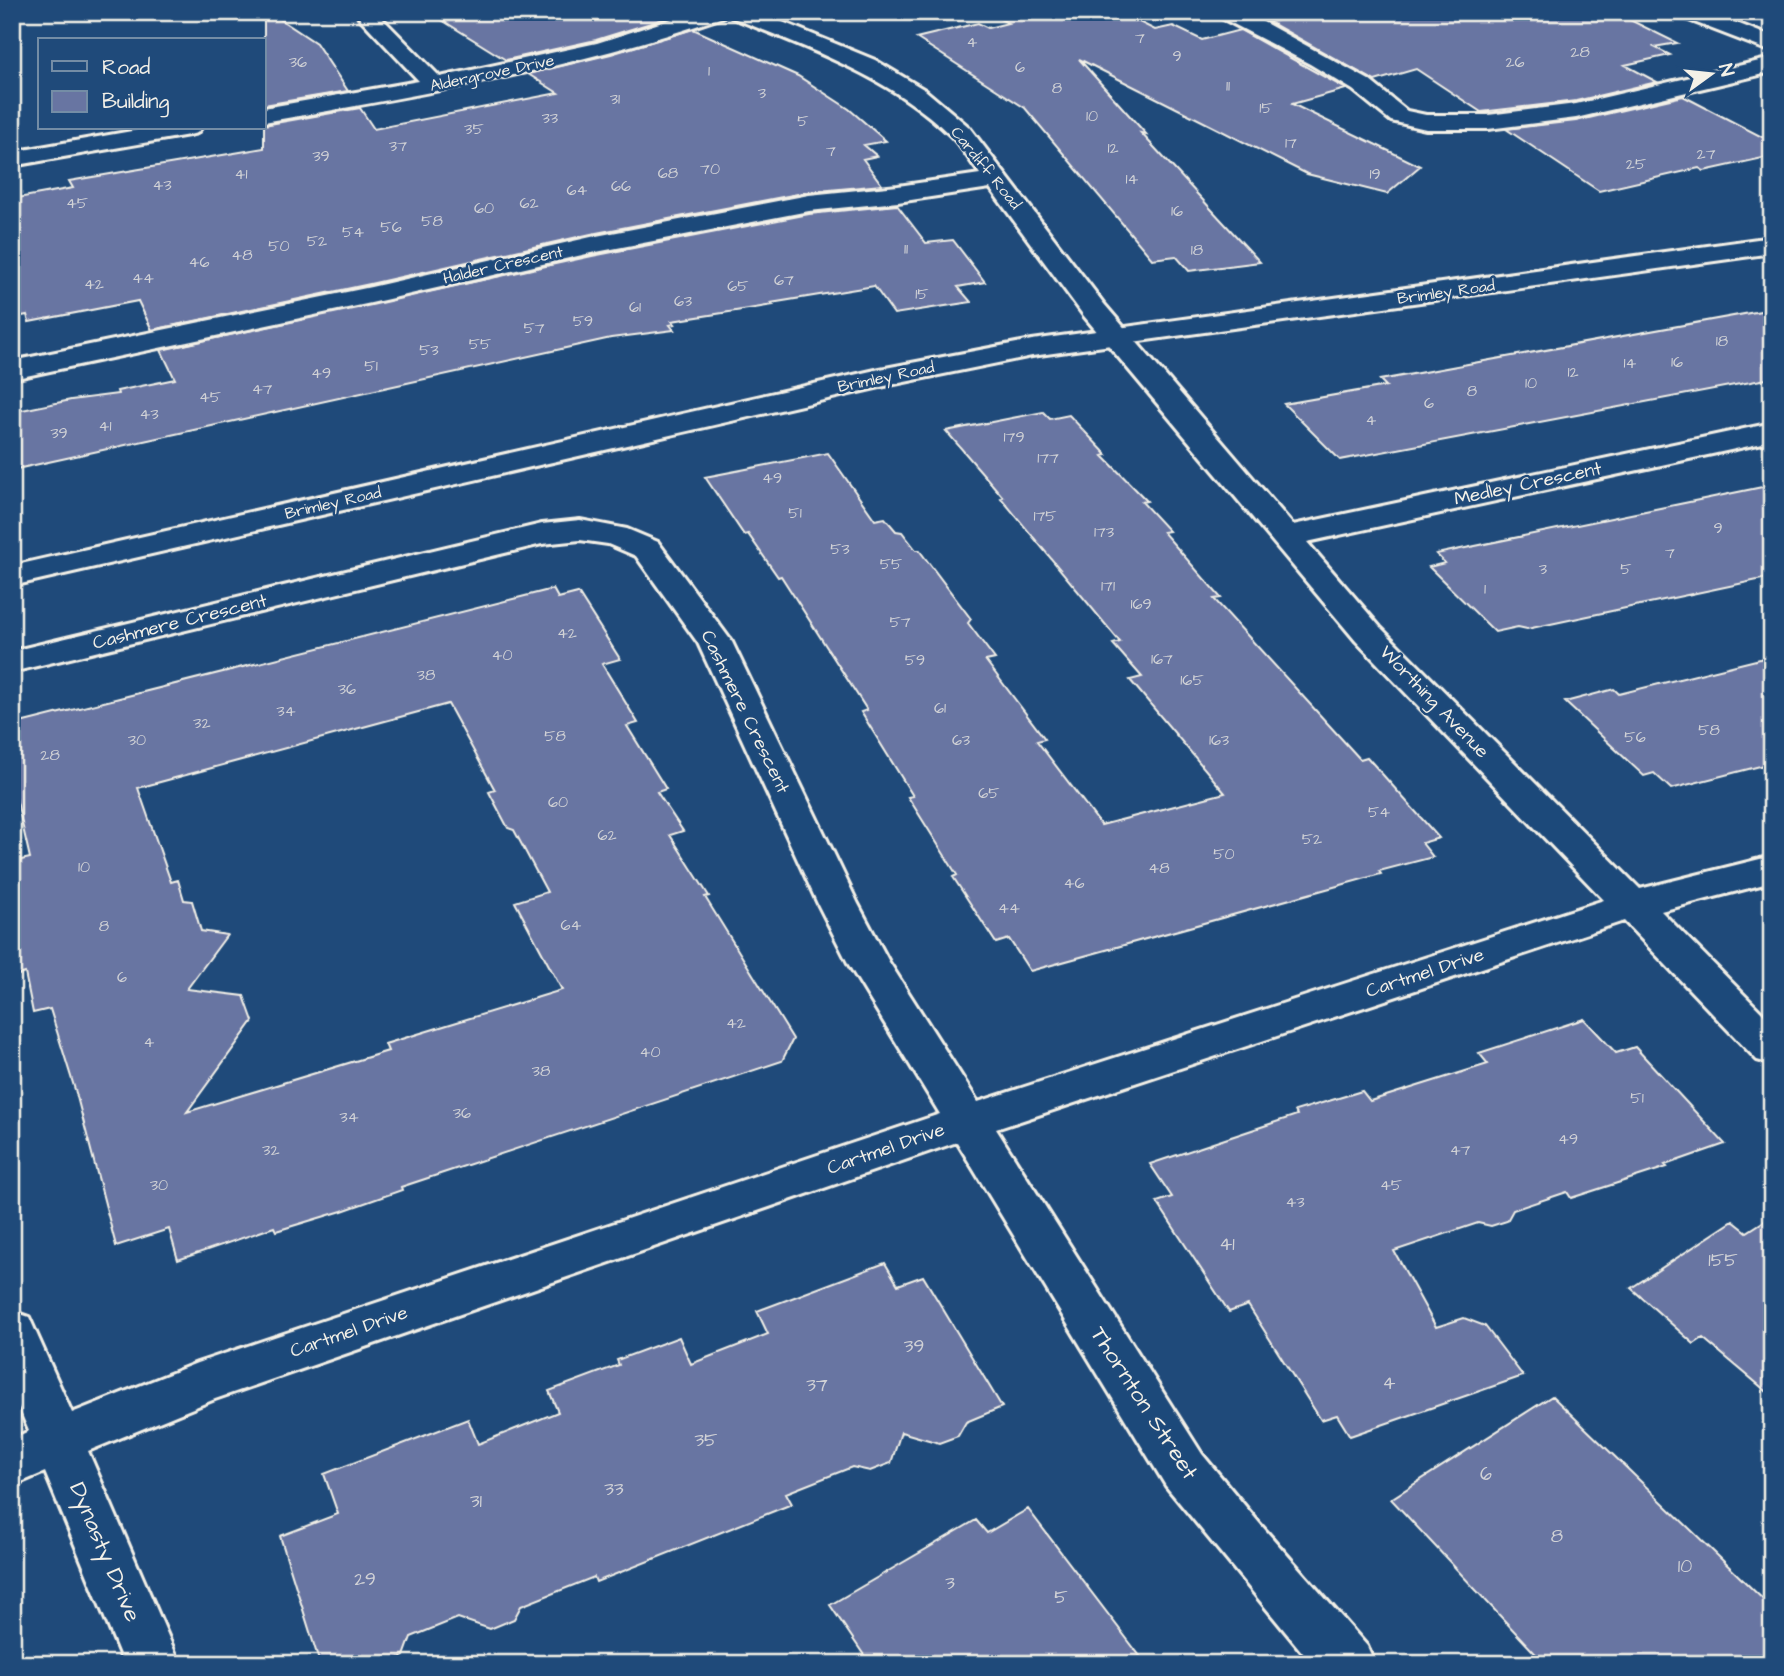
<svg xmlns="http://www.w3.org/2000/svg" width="1784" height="1676" viewBox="0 0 1784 1676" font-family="'Architects Daughter',sans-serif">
<rect width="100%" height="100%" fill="#1f4a7a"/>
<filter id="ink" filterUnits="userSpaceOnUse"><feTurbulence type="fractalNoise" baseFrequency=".0143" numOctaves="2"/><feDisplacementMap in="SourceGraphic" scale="14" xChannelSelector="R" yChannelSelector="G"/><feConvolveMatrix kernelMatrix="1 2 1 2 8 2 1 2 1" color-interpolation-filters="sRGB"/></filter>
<g filter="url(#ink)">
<path fill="#6875a2" stroke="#f4f1e8" stroke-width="2" fill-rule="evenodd" d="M264,12h5l47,31 32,48 -84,14z
M429,12h225l13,6 -71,22 -90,20z
M986,12h133l36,18 18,-4 29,14 38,-10 106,59 -54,15 128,62 -33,28 -80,-20 -228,-115 67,75 -5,-1 119,129 -71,9 -13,-15 -24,3 -127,-151 -109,-70 62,-15 10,5 20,-5z
M1308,12h306l63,31 -23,4 16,8 -45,10 32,17 -81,19 -95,11 -65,-43 -41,12 -105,-59z
M693,29l105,47 51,33 37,32 -22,4 13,11 -14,3 19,26 -74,7 -217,42 -221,50 -218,46 -14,-29 -109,21 -2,-7 -15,3v-119l61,-11 -4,-7 195,-33v-23l96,-17 14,21 184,-36 -30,-19 83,-20z
M1683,96l89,46v14l-68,15 -5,-3 -100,23 -93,-62 70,-8z
M897,205l29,38 27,-3 32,42 -27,5 13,15 -77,12 -20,-28 -103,17 2,2 -101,16 3,3 -5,1 4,5 -63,8 -599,132v-58l59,-12 47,-6 -1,-3 58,-12 -14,-29 431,-94 217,-42z
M1772,309v69l-432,82 -56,-56 102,-18 -6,-6z
M1043,412l7,7 19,-4 38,40 -4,1 44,45 -5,1 27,29 -6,1 58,66 -7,1 146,160 7,-2 72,81 -17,5 11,14 -54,14 2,3 -351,97 -21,-32 -13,4 -43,-66 4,-2 -49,-78 5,-1 -52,-84 6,-2 -86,-134 -3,1 -30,-43 -4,1 -39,-58 123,-24 47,67 10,-2 11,13 6,1 14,18h3l52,69 -3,4 27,36 -9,2 59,78 -8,2 64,84 124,-32 -95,-113 12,-3 -29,-33 7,-2 -119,-144 2,-1 -57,-66z
M1772,485v92l-245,52 -9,-2 -23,5 -66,-65 16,-4 -9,-9z
M553,589l5,9 20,-5 42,66 -18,5 36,59 -11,3 39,63 -9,3 26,39 -13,4 39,61 -4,1 88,142 -11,22 -381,126 1,3 -60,21 -66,20 -2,-4 -96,33 -9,-31 -53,17 -40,-153 -26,-84 -17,4 -8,-40 -13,4v-115l18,-4 -18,-78v-55zM448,704l47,86 -6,2 19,36 6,2 33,62 -32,10 47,88 -177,54 3,7 -201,61 66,-91 -9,-25 -57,-7 40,-54 -26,-4 -9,-30 -8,-1 -6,-20 -7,2 -33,-94z
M1772,656v107l-101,26 -17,-16 -10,3 -79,-74 49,-13 5,5z
M1584,1019l32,34 19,-6 90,97 -60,21 2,2 -96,31 -4,-6 -54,18 -6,11 -16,5 -13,-3 -84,28 42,76 28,-9 21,8 38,50 -173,60 -13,-21 -16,5 -73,-115 -19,7 -72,-110 15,-5 -22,-33 147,-49 -2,-4 67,-20 8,10 118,-37 -9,-11z
M1772,1216v180l-69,-58 -9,6 -63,-56 102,-67 14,11z
M885,1263l13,22 25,-9 79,131 -36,15 -8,14 -19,7 -38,-11 -10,31 -21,8 -18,-4 -66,26 6,11 -196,78 -2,-5 -73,29 -7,13 -24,10 -32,-11 -47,19 -7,19 -21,8h-13l-13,-6 -14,6h-23l-40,-128 58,-22 -14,-40 144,-55 10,25 80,-32 -9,-21 70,-26 -2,-5 62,-23 12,27 77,-30 -11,-23z
M1552,1396l220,212v56h-227l-154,-165z
M1028,1509l118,155h-276l-40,-59 146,-85 11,13z"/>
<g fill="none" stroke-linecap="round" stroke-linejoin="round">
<defs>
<path id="minor" d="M354,12h22l64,65 157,-34 97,-31h31l-2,5c-150,52 -304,78 -459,105v-14l155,-27z
M729,12h29l117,48 50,30 44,37 135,177 189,221 479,-102v18l-465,101 73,85 260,262 132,-33v26l-111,29 111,112v41l-15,-4 -133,-139 -628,208 206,325 57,69 108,123 8,18h-63l-146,-178 -209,-344 -742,257 -127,52 92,213h-56l-79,-192 -33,14v-47l17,-8 -17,-40v-80l17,6 43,96 125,-50 743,-249 -91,-149 -31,-61 -120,-261 -62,-87 -28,-12 -28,-4 -38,4 -530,128v-21l530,-127 38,-4 47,9 31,13 74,100 126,262 31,58 89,140 626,-202 -248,-259 -272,-325 -94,-128 -92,14 -89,9 -218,42 -220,50 -359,76v-18l359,-74 220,-50 218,-42 89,-9 82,-12c-9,-12 -18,-27 -29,-38 -61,-60 -142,-87 -220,-119z
M1218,12h27l124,68 38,31 19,4h62l88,-11 196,-46v14l-196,46 -88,11h-62l-35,-8 -38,-31 -43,-26 -90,-47z
M1679,12h30l63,25v15l-91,-35z
M149,128h52l-4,5 -8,2 -177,31v-14z"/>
<path id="major" d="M1772,237v16l-740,103 -152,31 -868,199v-20l868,-197 152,-29z"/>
</defs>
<use href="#minor" stroke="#f4f1e8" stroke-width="6"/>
<use href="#major" stroke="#f4f1e8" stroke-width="6"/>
<use href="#minor" fill="#1f4a7a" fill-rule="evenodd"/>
<use href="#major" fill="#1f4a7a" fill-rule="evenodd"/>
</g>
</g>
<g text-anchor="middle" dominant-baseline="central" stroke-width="5" stroke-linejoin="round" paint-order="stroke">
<g font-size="16" fill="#d1d2d6">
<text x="1140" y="38">7</text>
<text x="972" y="42">4</text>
<text x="1580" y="52">28</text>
<text x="1177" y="56">9</text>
<text x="298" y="62">36</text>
<text x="1515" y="62">26</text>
<text x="1020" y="67">6</text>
<text x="709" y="71">1</text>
<text x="1228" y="86">11</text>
<text x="1057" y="88">8</text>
<text x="762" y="93">3</text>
<text x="615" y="99">31</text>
<text x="1266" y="108">15</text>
<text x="1092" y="116">10</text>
<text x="550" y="118">33</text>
<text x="803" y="121">5</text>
<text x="474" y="129">35</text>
<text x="1291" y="143">17</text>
<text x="398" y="146">37</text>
<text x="1113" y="148">12</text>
<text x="831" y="151">7</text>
<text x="1706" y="154">27</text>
<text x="321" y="156">39</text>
<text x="1636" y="164">25</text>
<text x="710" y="169">70</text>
<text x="668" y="173">68</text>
<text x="241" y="174">41</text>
<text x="1375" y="174">19</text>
<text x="1132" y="179">14</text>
<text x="162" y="185">43</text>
<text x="621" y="186">66</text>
<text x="577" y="190">64</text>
<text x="77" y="203">45</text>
<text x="529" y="203">62</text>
<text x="484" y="208">60</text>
<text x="1177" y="211">16</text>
<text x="432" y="221">58</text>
<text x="391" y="227">56</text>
<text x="353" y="232">54</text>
<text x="317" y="241">52</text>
<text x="279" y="246">50</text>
<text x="906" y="249">11</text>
<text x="1197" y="250">18</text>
<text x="242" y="255">48</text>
<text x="199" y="262">46</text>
<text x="143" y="278">44</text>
<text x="784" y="280">67</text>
<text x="94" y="284">42</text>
<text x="738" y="286">65</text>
<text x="922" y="294">15</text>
<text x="683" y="301">63</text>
<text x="635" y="307">61</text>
<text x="583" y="321">59</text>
<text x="534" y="328">57</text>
<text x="1722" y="341">18</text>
<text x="480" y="344">55</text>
<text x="429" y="350">53</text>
<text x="1677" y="362">16</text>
<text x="1630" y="363">14</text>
<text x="371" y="366">51</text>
<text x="1573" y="372">12</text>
<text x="321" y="373">49</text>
<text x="1531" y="383">10</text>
<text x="262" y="389">47</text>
<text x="1472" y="391">8</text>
<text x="210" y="397">45</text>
<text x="1429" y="403">6</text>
<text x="149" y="414">43</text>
<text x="1371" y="420">4</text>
<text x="105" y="426">41</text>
<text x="59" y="433">39</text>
<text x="1014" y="437">179</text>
<text x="1048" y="458">177</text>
<text x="772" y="478">49</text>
<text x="795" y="513">51</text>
<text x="1045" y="516">175</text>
<text x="1718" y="528">9</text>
<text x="1104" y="532">173</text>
<text x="840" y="549">53</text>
<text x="1670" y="553">7</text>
<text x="891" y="564">55</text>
<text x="1543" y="569">3</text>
<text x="1626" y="569">5</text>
<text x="1108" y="586">171</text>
<text x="1485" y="589">1</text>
<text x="1141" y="604">169</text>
<text x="900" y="622">57</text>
<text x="567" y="633">42</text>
<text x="502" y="655">40</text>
<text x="1162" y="659">167</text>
<text x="915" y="660">59</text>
<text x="426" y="675">38</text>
<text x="1192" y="680">165</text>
<text x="347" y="689">36</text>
<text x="940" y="708">61</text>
<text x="286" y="711">34</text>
<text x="202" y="723">32</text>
<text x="1709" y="730">58</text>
<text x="555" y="736">58</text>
<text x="1635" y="737">56</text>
<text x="137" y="740">30</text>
<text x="961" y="740">63</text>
<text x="1219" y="740">163</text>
<text x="50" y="755">28</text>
<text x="989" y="793">65</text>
<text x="558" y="802">60</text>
<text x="1379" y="812">54</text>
<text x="607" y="835">62</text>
<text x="1312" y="839">52</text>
<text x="1224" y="854">50</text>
<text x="84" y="867">10</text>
<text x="1159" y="868">48</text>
<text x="1074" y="883">46</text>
<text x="1009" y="908">44</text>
<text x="571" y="925">64</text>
<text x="104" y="926">8</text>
<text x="122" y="977">6</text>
<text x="736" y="1023">42</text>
<text x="149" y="1042">4</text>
<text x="650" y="1052">40</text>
<text x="541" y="1071">38</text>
<text x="1637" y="1098">51</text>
<text x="462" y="1113">36</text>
<text x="349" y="1117">34</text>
<text x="1568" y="1139">49</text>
<text x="271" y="1150">32</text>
<text x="1460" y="1150">47</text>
<text x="159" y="1185">30</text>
<text x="1391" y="1185">45</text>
<text x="1295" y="1202">43</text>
</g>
<g font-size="16" fill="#f4f1e8" stroke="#1f4a7a">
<text transform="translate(492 73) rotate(-12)">Aldergrove Drive</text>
<text transform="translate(986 168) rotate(51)">Cardiff Road</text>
<text transform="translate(503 265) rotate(-13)">Halder Crescent</text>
<text transform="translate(1446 292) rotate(-8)">Brimley Road</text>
<text transform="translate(886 377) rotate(-12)">Brimley Road</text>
<text transform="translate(333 503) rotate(-13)">Brimley Road</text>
</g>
<g font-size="19" fill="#f4f1e8" stroke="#1f4a7a">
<text transform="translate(1528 484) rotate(-12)">Medley Crescent</text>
<text transform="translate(180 622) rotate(-14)">Cashmere Crescent</text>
<text transform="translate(1434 702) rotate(46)">Worthing Avenue</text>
<text transform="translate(745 712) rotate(64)">Cashmere Crescent</text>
<text transform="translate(1425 973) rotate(-18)">Cartmel Drive</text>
<text transform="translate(886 1149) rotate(-19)">Cartmel Drive</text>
<text transform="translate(349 1332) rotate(-19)">Cartmel Drive</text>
</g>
<g font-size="19" fill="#d1d2d6">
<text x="1227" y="1244">41</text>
<text x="1723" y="1260">155</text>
<text x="914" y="1346">39</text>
<text x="1389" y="1383">4</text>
<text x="817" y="1385">37</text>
<text x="706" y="1440">35</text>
<text x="1486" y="1474">6</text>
<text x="614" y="1489">33</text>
<text x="476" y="1501">31</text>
<text x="1557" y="1536">8</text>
<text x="1685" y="1566">10</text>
<text x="365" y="1579">29</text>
<text x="950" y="1583">3</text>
<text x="1061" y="1597">5</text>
</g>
<g font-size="23" fill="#f4f1e8" stroke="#1f4a7a">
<text transform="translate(1144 1403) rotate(57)">Thornton Street</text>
<text transform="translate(105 1552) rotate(67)">Dynasty Drive</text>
</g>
</g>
<rect width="1784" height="1676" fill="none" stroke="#1f4a7a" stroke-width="42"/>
<rect x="21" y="21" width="1742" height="1634" fill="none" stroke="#f4f1e8" stroke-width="2.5" filter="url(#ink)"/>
<rect x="38" y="38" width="228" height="91" fill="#1f4a7a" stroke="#748da6" stroke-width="2"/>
<rect x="52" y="61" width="35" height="10" fill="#1f4a7a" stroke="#748da6" stroke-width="2"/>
<text x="102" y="74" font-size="21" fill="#f4f1e8">Road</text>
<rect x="52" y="91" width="35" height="21" fill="#6875a2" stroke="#748da6" stroke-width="2"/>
<text x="102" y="108" font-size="21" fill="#f4f1e8">Building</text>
<g transform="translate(1711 74) rotate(75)" stroke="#1f4a7a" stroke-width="5" paint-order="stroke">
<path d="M0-5L12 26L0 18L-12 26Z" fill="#f4f1e8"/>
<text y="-10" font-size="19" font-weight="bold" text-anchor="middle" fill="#f4f1e8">N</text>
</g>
</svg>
